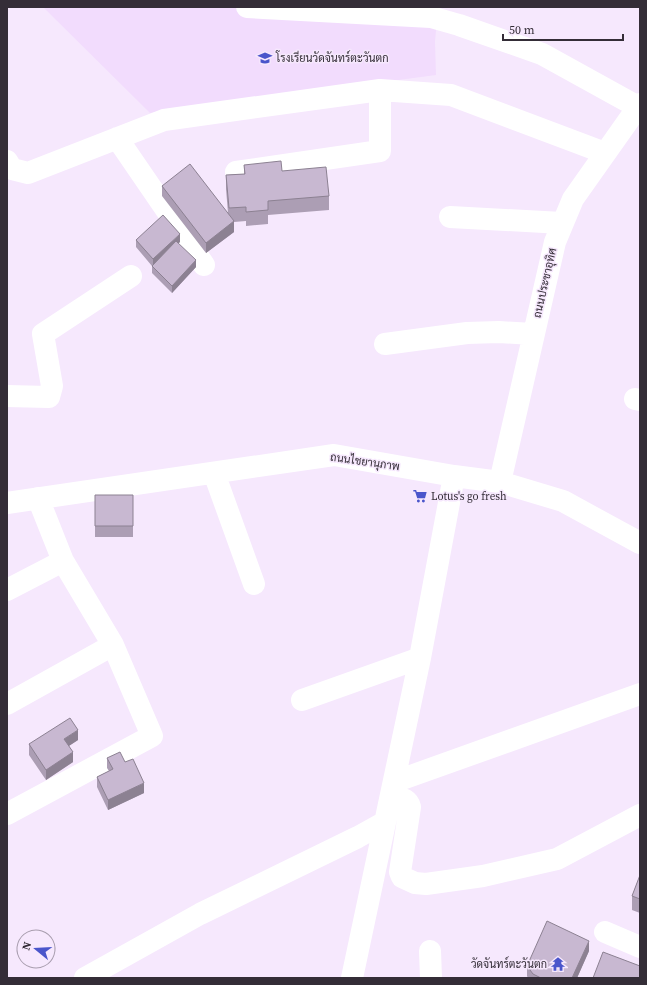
<svg xmlns="http://www.w3.org/2000/svg" width="647" height="985" viewBox="0 0 647 985" font-family="'Source Serif 4',Sarabun,serif">
<rect width="100%" height="100%" fill="#f6e8fd"/>
<path fill="#f2dcfd" d="M43,7h395l-3,35 1,33 -286,38z"/>
<g fill="none" stroke-linecap="round" stroke-linejoin="round">
<path stroke="#fff" stroke-width="22" d="M247,7l184,10 28,8 83,29 96,53
M117,138l87,127
M7,161l5,8 16,4 136,-53 216,-30 71,5 154,58
M236,172l144,-21v-61
M450,217l112,6
M385,344l82,-11 32,-1 34,2
M7,396l42,1 3,-11 -9,-52 88,-58
M635,399l5,1
M214,473l40,111
M500,482l55,-240 18,-43 67,-95
M7,503l327,-48 120,21 46,6 63,19 77,42
M7,590l56,-29
M302,700l118,-42
M7,704l106,-59
M394,782l246,-88
M391,795c8,3 17,3 19,12l-10,65 2,5 13,6 11,1 57,-8 74,-17 83,-44
M7,814l145,-78 -39,-91 -50,-84 -25,-63
M605,932l35,15
M430,951l1,27
M85,978l115,-64 158,-77 27,-15
M352,978l68,-320 34,-182"/>
</g>
<path fill="#ac9eb4" d="M244,165l38,6 47,25v14l-61,5v9l-22,2v-5l-12,1v10l-28,21 -44,-57v-10l66,27 -2,-24v-14l18,-1z
M136,240l44,2 -2,1 18,24 -24,26 -20,-20v-7l-16,-19z
M95,495h38v42h-38z
M78,740l-9,6 4,16 -27,18 -17,-25v-11z
M107,758l37,35 -36,17 -11,-23v-10l12,-6 -2,-3z
M640,875v38l-8,-3v-14z
M589,951l-12,27h-49l-1,-2v-10z"/>
<path fill="#8c8192" d="M234,221v11l-28,21v-10z
M180,234v8l-27,24v-7z
M196,260v7l-24,26v-7z
M78,730v10l-14,9v-10z
M73,752v10l-27,18v-10z
M144,783v10l-36,17v-10z
M589,941v10l-12,27h-5z"/>
<path fill="#c8b8d1" stroke="#8c8192" d="M281,161l1,10 44,-4 3,29 -61,5v9l-22,2v-5l-17,1 -3,-33 19,-1 -1,-9z
M190,164l44,57 -28,22 -44,-57z
M163,215l17,19 -27,25 -17,-19z
M176,241l20,19 -24,26 -20,-20z
M95,495h38v31h-38z
M70,718l8,12 -14,9 9,13 -27,18 -17,-26z
M120,752l5,10 8,-3 11,24 -36,17 -11,-23 16,-8 -6,-11z
M640,875v24l-8,-3z
M547,921l42,20 -17,37h-31l-8,-4 -6,-8z
M603,952l37,14v12h-47z"/>
<defs>
<symbol id="school-bare" viewBox="-9 -9 18 18"><path d="M0-5L7-2L0 1L-7-2ZM-4 1L0 2.5L4 1V4Q0 6-4 4Z" fill="#4a55cb" stroke="#f6e8fd" stroke-width="2.5" paint-order="stroke"/></symbol>
<symbol id="supermarket-bare" viewBox="-9 -9 18 18"><path d="M-6-5.5h2.5l.6 2H6L4.5 2H-2.5L-4.4-4H-6ZM-1.5 3.2a1.3 1.3 0 1 0 .1 0ZM3 3.2a1.3 1.3 0 1 0 .1 0Z" fill="#4a55cb" stroke="#f6e8fd" stroke-width="2.5" paint-order="stroke"/></symbol>
<symbol id="temple-bare" viewBox="-9 -9 18 18"><path d="M0-6L5-2H3V0L6.5 2.5H4V6H1.5V3h-3V6H-4V2.5H-6.5L-3 0V-2H-5Z" fill="#4a55cb" stroke="#f6e8fd" stroke-width="2.5" paint-order="stroke"/></symbol>
</defs>
<g fill-rule="evenodd">
<use href="#school-bare" x="255" y="48" width="20" height="20"/>
<use href="#supermarket-bare" x="410" y="486" width="20" height="20"/>
<use href="#temple-bare" x="548" y="954" width="20" height="20"/>
</g>
<g text-anchor="middle" dominant-baseline="central" stroke-width="3" stroke-linejoin="round" paint-order="stroke">
<g font-size="11" fill="#342d37" stroke="#f6e8fd" text-anchor="start">
<text x="276" y="58">โรงเรียนวัดจันทร์ตะวันตก</text>
<text x="431" y="496">Lotus's go fresh</text>
<text x="547" y="964" text-anchor="end">วัดจันทร์ตะวันตก</text>
</g>
<g font-size="11" fill="#342d37" stroke="#f6e8fd">
<text transform="translate(545 283) rotate(-77)">ถนนประชาอุทิศ</text>
<text transform="translate(365 462) rotate(8)">ถนนไชยานุภาพ</text>
</g>
</g>
<rect width="647" height="985" fill="none" stroke="#342d37" stroke-width="16"/>
<g transform="translate(36 949) rotate(288)"><circle r="19" fill="#f6e8fd" stroke="#a89dae"/>
<path d="M0-3L7 15L0 10L-7 15Z" fill="#4a55cb"/>
<text y="-6" font-size="11" font-weight="bold" text-anchor="middle" fill="#342d37">N</text>
</g>
<path d="M503 34v6h120v-6" fill="none" stroke="#342d37" stroke-width="2"/>
<text x="509" y="34" font-size="12" fill="#342d37" stroke="#f6e8fd" stroke-width="3" paint-order="stroke">50 m</text>
</svg>
